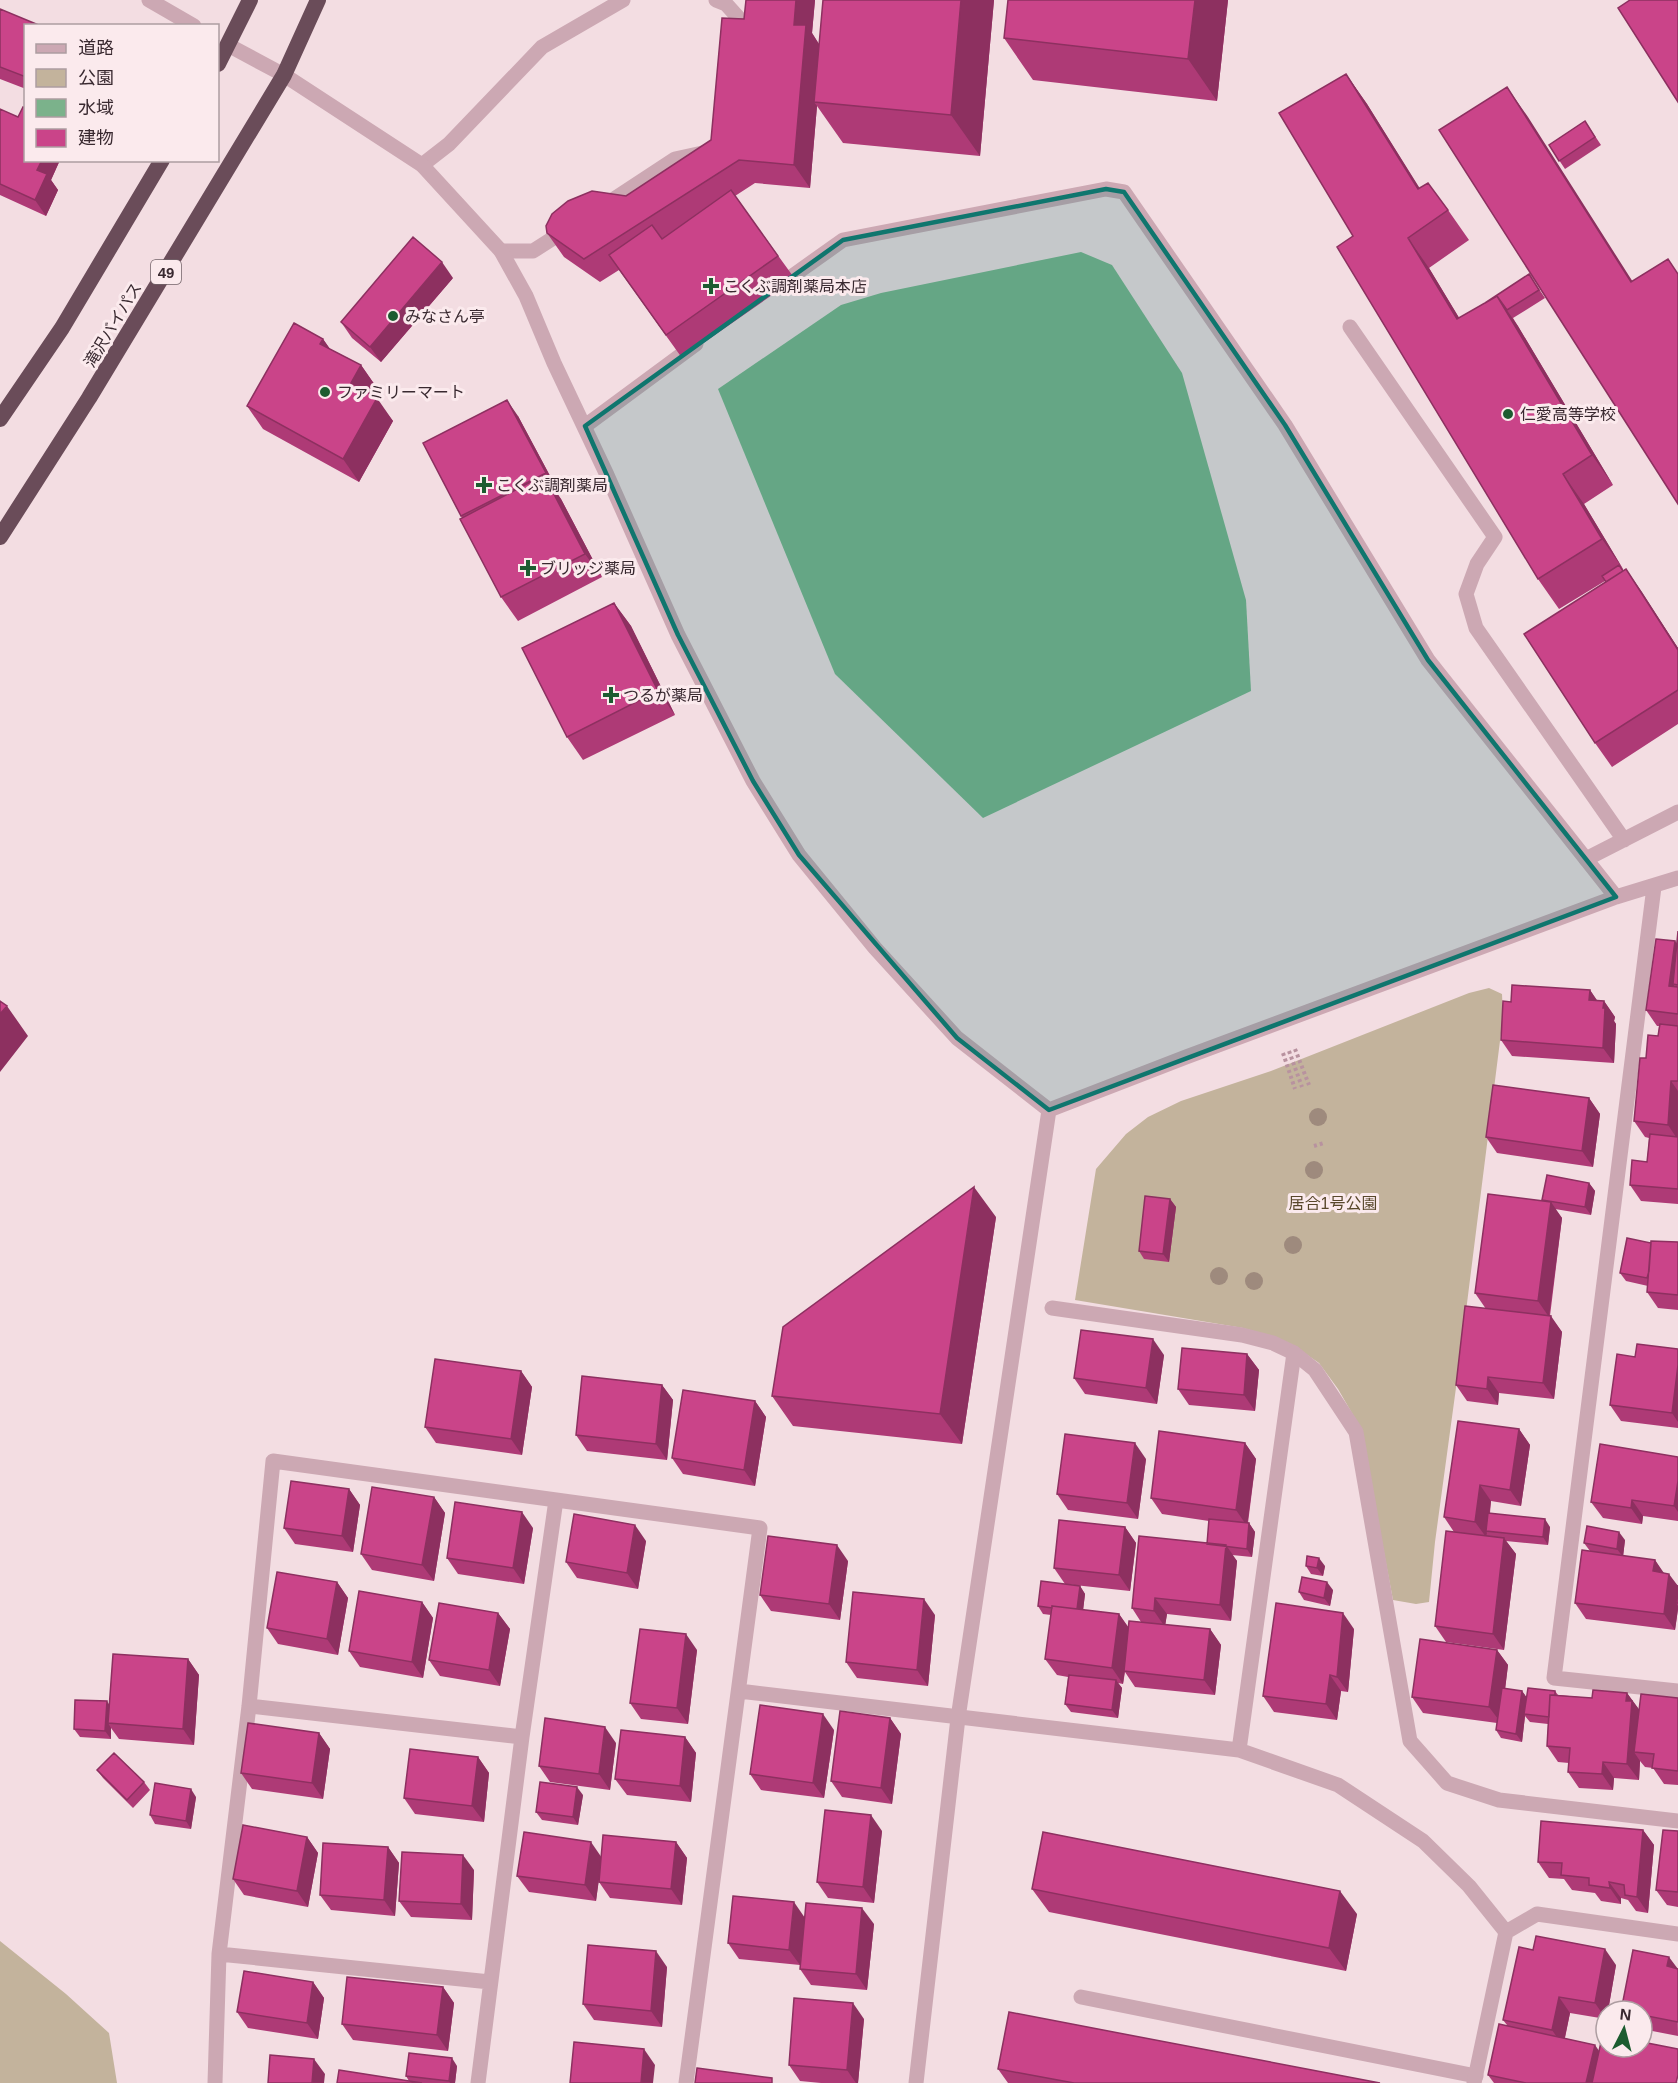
<svg xmlns="http://www.w3.org/2000/svg" width="1678" height="2083" viewBox="0 0 1678 2083" font-family="Helvetica,'Noto Sans JP',sans-serif">
<rect width="100%" height="100%" fill="#f3dde2"/>
<path fill="#c3b39c" d="M1489,988l13,6 1,23 -42,334 -26,191 -6,60 -13,2 -23,-4 -33,-173 -22,-38 -19,-26 -19,-13 -25,-13 -32,-9 -168,-28 21,-131 30,-35 22,-17 33,-16 90,-30 198,-78z
M0,1941l66,53 43,39 8,50h-117z"/>
<path fill="#7bb28b" d="M1081,252l31,13 70,108 64,227 5,91 -268,127 -148,-144 -117,-285 123,-84 40,-12z"/>
<g fill="none" stroke-linecap="round" stroke-linejoin="round">
<path stroke="#b8929f" stroke-width="4" stroke-dasharray="3 3" stroke-linecap="butt" d="M1295,1049l14,36
M1289,1051l13,36
M1283,1053l12,36
M1314,1146l10,-3"/>
<path stroke="#cca8b3" stroke-width="15" d="M716,0l10,4 27,30
M422,165l27,-21 93,-97 81,-47
M602,207l73,-48 32,-7
M501,251h32l36,-23
M1350,327l145,210 -18,27 -11,30 10,34 148,212
M1586,859l92,-47
M1081,1997l395,79"/>
<path stroke="#cca8b3" stroke-width="15" d="M1052,1308l190,27 31,8 21,10 21,17 41,62 54,309 37,42 52,17 179,21"/>
<path stroke="#cca8b3" stroke-width="15" d="M228,45l56,30 138,90 79,86 25,45 28,67 53,112 71,160 75,146 46,74 76,93 82,90 92,72
M777,287l66,-47 263,-51 18,3 161,233 143,235 188,237
M585,426l111,-82
M1654,887l-100,791 124,13
M1049,1110l137,-53 430,-160 62,-19
M739,1691l500,59 99,35 85,56 46,45 37,46 -32,151
M249,1706l273,31
M1239,1750l55,-397
M1506,1932l31,-18 141,20
M219,1954l271,28
M215,2083l4,-129 30,-248 24,-245 487,67 -74,555
M478,2083l44,-346 34,-237
M916,2083l42,-365 91,-608"/>
<path stroke="#cca8b3" stroke-width="15" d="M149,0l45,26"/>
<path stroke="#6a4c59" stroke-width="16" d="M218,64l32,-64
M0,419l62,-91 100,-168
M0,537l89,-139 195,-323 34,-75"/>
</g>
<g fill="#9e8a7d">
<circle cx="1318" cy="1117" r="9"/>
<circle cx="1314" cy="1170" r="9"/>
<circle cx="1293" cy="1245" r="9"/>
<circle cx="1219" cy="1276" r="9"/>
<circle cx="1254" cy="1281" r="9"/>
</g>
<path fill="#ae3a76" d="M746,0h69l-3,33 7,11 175,-44 -14,156 -137,-13 -26,-37 -7,82 -55,-5 -20,13 60,83 -113,79 -63,-88 -19,12 -36,-25 -17,-24 79,-37 85,-56 33,-121z
M1008,0h220l-11,101 -184,-21 -29,-42z
M0,9l26,17v63l-26,-10z
M1346,74l21,30 52,84 29,22 21,30 -40,28 30,50 26,-15 44,-29 16,24 -32,20 100,167 -29,19 39,65v2l3,-2 52,79v76l-66,43 -17,-24 11,-161 -1,-1 -46,28 -21,-30z
M0,109l26,51h34l-9,20 7,10 -12,26 -46,-21z
M1585,121l16,24 -36,24 -16,-24z
M453,278l-72,84 -29,-24 -11,-16z
M323,339l7,10 31,16 16,23 -4,8 20,25 -34,61 -96,-53 -16,-23z
M518,416l39,73 -2,1 6,9 41,78 -84,44 -17,-24 -39,-79 -39,-75z
M614,603l17,23 44,89 -92,45 -16,-23z
M1678,931v273l-37,-3 -11,-16 17,-23 2,-24 -4,-1 -11,-16 12,-63 12,-22 1,-10h-2l-11,-16 29,-69 2,3z
M1590,990l7,11h7l11,16 -1,4 2,3 -2,39 -102,-7 -11,-16 10,-38z
M1589,1098l11,16 -7,53 -96,-14 -11,-16z
M1589,1183l6,8 -4,24 -36,-6 7,9 -12,98 12,16 -8,67 -55,-6 -1,12 -31,-4 -11,-16 30,-76 -11,-16 69,-91 -2,-2z
M1170,1199l6,8 -7,55 -25,-3 -5,-8z
M996,1217l-34,227 -169,-18 -21,-30z
M1678,1242v68l-20,-2 -11,-16 1,-6 -22,-5 -6,-8 31,-30z
M1678,1349v79l-57,-7 -11,-16 25,-48z
M1247,1354l12,16 -4,41 -66,-6 -11,-16z
M1164,1355l-7,49 -72,-10 -11,-16z
M521,1371l11,16 -10,68 -86,-12 -11,-16z
M662,1385l11,15 -6,60 -80,-9 -11,-16z
M755,1401l11,16 -11,69 -72,-12 -11,-16z
M1519,1429l11,16 -9,61 -30,-5 -1,12 60,14 -2,18 -42,-4 10,13 -12,96 -58,-8 -11,-16 19,-94 -10,-15z
M1245,1443l11,16 -8,64h1l6,9 -3,25 -20,-2 5,6 -6,60 -64,-7 -2,11 45,4 11,16 -6,50 -80,-8 -10,-15 -2,12 -5,-1 4,5 -4,30 -47,-6 -6,-8 3,-27 -11,-2 -12,-16 6,-44 -8,-1 -5,-8 42,-20 5,8 -2,16 36,4 10,14 12,-6 -9,-14 75,-64 2,-23 -47,-7 -11,-16z
M1678,1457v64l-35,-5 -1,8 -39,-6 -12,-16z
M1146,1459l-8,60 -70,-9 -11,-16z
M349,1489l11,16 -7,47 -58,-8 -11,-16z
M434,1497l11,16 -11,68 -62,-11 -11,-16z
M1125,1527l11,16 -6,48 -65,-7 -11,-16z
M533,1528l-9,56 -66,-10 -11,-16z
M1625,1540l-2,16 32,4 8,13 15,13v-1v24l-3,21 -89,-11 -11,-16 15,-52 -6,-8z
M646,1541l-8,48 -61,-11 -11,-16z
M848,1561l-8,59 -69,-9 -11,-16z
M1306,1566h19l-2,10 -12,-2z
M337,1582l11,16 -10,57 -60,-11 -11,-16z
M1333,1590l-3,16 -26,-6 -5,-8z
M422,1602l11,16 -10,60 -63,-11 -11,-16z
M498,1613l12,16 -10,57 -60,-10 -11,-16z
M935,1615l-7,71 -71,-8 -11,-16z
M1354,1629l-6,63 -7,-1 -4,29 -63,-8 -11,-16z
M697,1650l-9,74 -47,-5 -11,-16z
M1497,1650l11,15 -3,24 17,2 4,6 29,-6 3,4 34,3 35,-5 12,17 39,-12v87l-14,-1 -11,-16 -8,-1 -5,-6 -1,19 -25,-2 -1,12 -34,-2 -11,-16 1,-9 -11,-1 -11,-16 1,-22 -18,-2 -5,-6 -3,26 -21,-4 -5,-8 1,-7 -74,-10 -11,-16z
M188,1659l11,16 -5,70 -75,-6 -8,-11v11l-31,-2 -6,-8 36,-24z
M890,1718l11,16 -9,70 -50,-7 -11,-16z
M834,1730l-10,68 -63,-8 -11,-16z
M319,1733l11,16 -7,50 -71,-10 -11,-16z
M685,1737l11,16 -5,49 -64,-7 -12,-16z
M616,1743l-6,47 -60,-8 -11,-16z
M478,1757l11,16 -5,49 -69,-8 -11,-16z
M97,1770l47,12 6,8 -17,18 -30,-30z
M583,1795l-5,30 -36,-5 -6,-8z
M196,1797l-5,32 -36,-5 -5,-9z
M1643,1830l11,15 -6,68 -12,-2 -8,-11 -7,-2v6l-20,-3 -6,-8 -23,-3 -8,-11 -15,-1 -11,-16z
M882,1831l-8,72 -46,-5 -11,-16z
M1678,1831v76l-11,-2 -11,-15z
M307,1837l11,16 -10,54 -64,-12 -11,-16z
M676,1842l11,16 -5,47 -72,-7 -11,-16v-5l-3,24 -67,-9 -12,-16 84,-19z
M388,1847l11,16 -4,53 -64,-6 -11,-15z
M474,1870l-2,50 -61,-3 -12,-16z
M1032,1889l325,25 -11,57 -297,-59z
M805,1918l69,6 -7,66 -56,-5 -11,-16 4,-40 -4,36 -61,-6 -11,-16z
M1616,1965l-8,46h-2v8l-36,-6 -5,25 34,13 79,32h-184l-6,-8 19,-50 -4,-5z
M667,1967l-5,60 -68,-7 -11,-16z
M1677,1968l1,68 -36,-7v-18z
M313,1982l11,16 -6,41 -70,-11 -11,-16z
M443,1987l11,16 -6,48 -95,-11 -11,-16z
M864,2019l-6,64h-37l-21,-2 -11,-16z
M457,2066l-2,17h-118l72,-2 -3,-5z
M998,2069l382,14h-372z"/>
<path fill="#8d3060" d="M796,0h19l-3,33 10,16 -8,53 3,4 -7,82 -16,-23v-140z
M961,0h33l-14,156 -29,-41z
M1195,0h33l-11,101 -29,-42z
M1346,74l21,30 72,115 -21,-30z
M1507,87l21,30 124,195 -21,-30z
M42,160h18l-9,20 7,10 -12,26 -11,-16 2,-30z
M1408,238l21,30 49,81 -21,-30z
M442,262l11,16 -72,84 -11,-15z
M1497,296l21,30 95,159 -21,-30z
M323,339l16,23 -19,-18z
M361,365l16,23 -10,18 -16,-23z
M377,398l16,23 -34,61 -16,-23z
M507,400l11,16 39,73 -11,-16z
M1563,474l21,30 39,65 -21,-30z
M544,475l17,24 41,78 -17,-23z
M1626,569l16,23 36,56v2z
M614,603l17,23 44,89 -17,-24z
M1675,941l3,5 -5,38 5,7 -9,-5z
M1590,990l11,16 -12,-6z
M1604,1001l11,16 -1,4 2,3 -2,39 -11,-15z
M7,1006l21,30 -28,36v-58z
M1671,1081l7,10v49l-10,-15z
M1589,1098l11,16 -7,53 -11,-16z
M1589,1183l6,8 -4,24 -6,-8z
M974,1187l22,30 -34,227 -22,-30z
M1170,1199l6,8 -7,55 -6,-8z
M1551,1202l11,16 -13,99 -11,-16z
M1551,1316l11,16 -8,67 -11,-16z
M1153,1339l11,16 -7,49 -11,-16z
M1247,1354l12,16 -4,41 -11,-16z
M1678,1365v57l-6,-9z
M521,1371l11,16 -10,68 -11,-16z
M1488,1377l11,16 -1,12 -11,-16z
M662,1385l11,15 -6,60 -11,-16z
M755,1401l11,16 -11,69 -11,-16z
M1519,1429l11,16 -9,61 -11,-16z
M1135,1443l11,16 -8,60 -11,-16z
M1245,1443l11,16 -9,67 -11,-16z
M1678,1481v31l-4,-6z
M1480,1485l11,16 -4,31 -1,-1 1,2 -1,4 -11,-15z
M349,1489l11,16 -7,47 -11,-16z
M434,1497l11,16 -11,68 -12,-16z
M1632,1500l11,16 -1,8 -11,-16z
M522,1512l11,16 -9,56 -11,-16z
M1545,1519l5,8 -2,18 -5,-8z
M1249,1523l6,9 -3,25 -5,-8z
M635,1525l11,16 -8,48 -11,-16z
M1125,1527l11,16 -6,48 -11,-16z
M1619,1532l6,8 -2,17 -6,-8z
M1504,1538l12,16 -12,96 -11,-16z
M837,1545l11,16 -8,59 -11,-16z
M1226,1545l11,16 -6,60 -11,-16z
M1319,1558l6,8 -2,10 -6,-8z
M1655,1560l11,16 -13,-5z
M1669,1574l9,12 -2,17 2,3v3l-3,21 -11,-16z
M337,1582l11,16 -10,57 -11,-16z
M1327,1582l6,8 -3,16 -6,-8z
M1080,1586l5,8 -3,25 -5,-8z
M1155,1598l12,16 -2,13 -11,-16z
M924,1599l11,16 -7,71 -11,-16z
M422,1602l11,16 -10,60 -11,-16z
M498,1613l12,16 -10,57 -11,-16z
M1343,1613l11,16 -6,63 -11,-15z
M1119,1614l11,16 -7,54 -11,-16z
M1210,1629l11,16 -6,50 -11,-15z
M686,1634l11,16 -9,74 -11,-16z
M1497,1650l11,15 -7,58 -12,-16z
M188,1659l11,16 -5,70 -11,-16z
M1330,1675l11,16 -4,29 -11,-16z
M1116,1680l6,8 -4,30 -6,-8z
M1522,1691l6,8 -4,15 1,2 -3,26 -6,-8z
M1627,1693l17,23 -10,36 6,9 -1,19 -12,-16z
M107,1701l5,8 -4,14 3,5v11l-6,-8z
M823,1714l11,16 -10,68 -11,-15z
M890,1718l11,16 -9,70 -11,-16z
M605,1727l11,16 -6,47 -11,-16z
M319,1733l11,16 -7,50 -11,-16z
M685,1737l11,16 -5,49 -11,-16z
M478,1757l11,16 -5,49 -12,-16z
M1603,1762l11,16 -1,12 -11,-16z
M577,1787l6,8 -5,30 -5,-8z
M191,1789l5,8 -5,32 -5,-8z
M871,1815l11,16 -8,72 -11,-16z
M1643,1830l11,15 -6,68 -11,-16z
M307,1837l11,16 -10,54 -11,-16z
M591,1842l11,16 -6,43 -11,-16z
M676,1842l11,16 -5,47 -11,-16z
M388,1847l11,16 -4,53 -11,-16z
M463,1855l11,15 -2,50 -11,-16z
M1609,1882l12,16v6l-11,-16z
M1340,1891l17,23 -11,57 -17,-23z
M794,1902l11,16 -5,47 -11,-15z
M862,1908l12,16 -7,66 -11,-16z
M1605,1949l11,16 -8,46h-2v8l-11,-16z
M656,1951l11,16 -5,60 -11,-16z
M1669,1957l9,12 -11,-3z
M313,1982l11,16 -6,41 -11,-16z
M443,1987l11,16 -6,48 -11,-16z
M1559,1997l11,16 -7,33 -11,-16z
M853,2003l11,16 -6,64h-2l-9,-13z
M1595,2045l11,16 -5,22h-15z
M644,2049l11,16 -2,18h-12z
M452,2058l5,8 -2,17h-5l-1,-2z
M314,2059l11,15 -1,9h-12z"/>
<path fill="#ca4489" stroke="#8d3060" stroke-width="1.5" d="M746,0h50l-2,25h12l-12,140 -55,-5 -155,99 -37,-26 -1,-7 6,-12 16,-13 24,-10 34,5 85,-56 11,-122 22,1z
M823,0h138l-10,115 -137,-13z
M1008,0h187l-7,59 -184,-21z
M1630,0h48v102l-60,-94z
M0,9l41,17h-15v51l-26,-10z
M1346,74l72,115 10,-6 20,27 -40,28 49,81 40,-23 95,159 -29,19 39,65 -64,40 -201,-332 16,-11 -74,-123z
M1507,87l124,195 37,-23 10,15v230l-239,-374z
M23,107l3,1v52h16l-5,10 10,4 -12,26 -35,-16v-75l18,8z
M1585,121l10,16 -36,24 -10,-16z
M731,190l47,66 -112,79 -57,-80 43,-30 10,14z
M413,237l29,25 -72,85 -29,-25z
M1529,274l10,16 -32,20 -10,-14 -12,7z
M294,323l29,16 -3,5 41,21 -10,18 26,15 -34,61 -96,-53z
M507,400l39,73 -85,43 -38,-73z
M544,475l41,79 -84,43 -41,-78z
M1619,565l4,6 -17,11 -4,-6z
M1626,569l52,81v40l-83,53 -71,-109z
M614,603l44,88 -91,46 -45,-89z
M1678,931v54l-5,-1z
M1656,939l19,2 -6,45 9,1v27l-32,-4z
M1512,985l78,5 -1,10 15,1 -1,7h2l-2,40 -102,-8 2,-39 8,1z
M0,1001l7,5 -7,8z
M1660,1024l18,2v55h-7l-3,44 -34,-4 6,-63h6l2,-23 10,1z
M1493,1085l96,13 -7,53 -96,-14z
M1650,1134l28,3v52l-48,-4 2,-25 15,2z
M1547,1175l42,8 -4,24 -43,-7z
M974,1187l-34,227 -168,-18 11,-69z
M1488,1194l63,8 -13,99 -63,-8z
M1145,1196l25,3 -7,55 -24,-3z
M1627,1238l24,5 -2,28 -2,7 -27,-5z
M1651,1241l27,1v53l-31,-3z
M1465,1306l86,10 -8,67 -55,-6 -1,12 -31,-4z
M1081,1330l72,9 -7,49 -72,-10z
M1637,1344l41,5v16l-6,48 -62,-8 7,-51 18,3z
M1182,1348l65,6 -3,41 -66,-6z
M435,1359l86,12 -10,68 -86,-12z
M582,1376l80,9 -6,59 -80,-9z
M683,1390l72,11 -11,69 -72,-12z
M1458,1421l61,8 -9,61 -30,-5 -5,37 -31,-5z
M1159,1431l86,12 -9,67 -85,-12z
M1065,1434l70,9 -8,60 -70,-9z
M1600,1444l78,13v24l-4,25 -42,-6 -1,8 -40,-6z
M291,1481l58,8 -7,47 -58,-8z
M372,1487l62,10 -12,68 -61,-11z
M455,1502l67,10 -9,56 -66,-10z
M1488,1513l57,6 -2,18 -57,-6z
M574,1514l61,11 -8,48 -61,-11z
M1209,1519l40,4 -2,26 -40,-5z
M1059,1520l66,7 -6,48 -65,-7z
M1587,1526l32,6 -2,17 -33,-6z
M1446,1531l58,7 -11,96 -58,-8z
M768,1536l69,9 -8,59 -69,-9z
M1139,1536l87,9 -6,60 -65,-7 -1,13 -22,-3z
M1582,1550l73,10 -2,11 16,3 -5,40 -89,-11z
M1307,1556l12,2 -2,10 -11,-2z
M277,1572l60,10 -10,57 -60,-11z
M1302,1577l25,5 -3,16 -25,-6z
M1041,1581l39,5 -3,23 -25,-3v2l-14,-2z
M1678,1585v18h-2z
M359,1591l63,11 -10,60 -63,-11z
M853,1592l71,7 -7,71 -71,-8z
M439,1603l59,10 -9,57 -60,-10z
M1276,1603l67,10 -6,64 -7,-2 -4,29 -63,-8z
M1052,1606l67,8 -7,54 -67,-9z
M1129,1621l81,8 -6,51 -80,-9z
M640,1629l46,5 -9,74 -47,-5z
M1420,1639l77,11 -8,57 -77,-10z
M113,1654l75,5 -5,70 -75,-6z
M1069,1675l47,5 -4,30 -47,-6z
M1502,1688l20,3 -6,43 -20,-4z
M1528,1688l27,3v4h-5l-1,22 -25,-3z
M1593,1690l34,3 -1,8h6l-5,63 -24,-2 -1,12 -34,-2 2,-24 -23,-2 3,-51 42,3z
M1641,1694l37,4v73l-26,-3 2,-14 -20,-2z
M75,1700l32,1 -2,30 -31,-2z
M760,1705l63,9 -10,69 -63,-9z
M840,1711l50,7 -9,70 -50,-7z
M545,1718l60,9 -6,47 -60,-8z
M248,1723l71,10 -7,50 -71,-10z
M621,1730l64,7 -5,49 -65,-7z
M410,1749l68,8 -6,49 -68,-8z
M114,1753l30,29 -17,18 -30,-30z
M540,1782l37,5 -4,30 -37,-5z
M155,1783l36,6 -5,32 -36,-6z
M825,1810l46,5 -8,72 -46,-5z
M1541,1821l102,9 -6,67 -12,-2 -1,-10 -15,-3 1,6 -21,-3v-7l-28,-3 1,-12 -24,-1z
M243,1825l64,12 -10,54 -64,-12z
M1663,1830l15,1v61l-22,-2z
M524,1832l67,10 -6,43 -68,-9z
M1043,1832l297,59 -11,57 -297,-59z
M603,1835l73,7 -5,47 -72,-7z
M323,1843l65,4 -4,53 -64,-5z
M402,1852l61,3 -2,49 -62,-3z
M733,1896l61,6 -5,48 -61,-7z
M806,1903l56,5 -6,66 -56,-5z
M1536,1936l69,13 -10,54 -36,-6 -7,33 -49,-10 16,-73 14,3z
M588,1945l68,6 -5,60 -68,-7z
M1633,1950l36,7 -2,9 11,3v53l-36,-7v-4h-21z
M244,1971l69,11 -6,41 -70,-11z
M347,1977l96,10 -6,48 -95,-11z
M794,1998l59,5 -6,67 -58,-5z
M1009,2012l371,71h-306l-76,-14z
M1499,2024l96,21 -9,38h-60l-38,-8z
M1603,2033l3,1v13h36v-5l36,7v26l-2,8h-84z
M574,2042l70,7 -3,34h-71z
M409,2053l43,5 -3,23 -43,-5z
M270,2055l44,4 -2,24h-44z
M697,2068l75,10v5h-77z
M339,2070l83,13h-85z"/>
<path fill="#0f766e" fill-opacity="0.2" stroke="#0f766e" stroke-width="4.5" stroke-linejoin="round" d="M1106,189l18,3 161,233 143,235 188,237 -567,213 -92,-72 -158,-183 -46,-74 -75,-146 -93,-209 258,-186z"/>
<g fill="#1c5c30" stroke="#fbeaed" stroke-width="2">
<path d="M708 277h6v6h6v6h-6v6h-6v-6h-6v-6h6z"/>
<circle cx="393" cy="316" r="6"/>
<circle cx="325" cy="392" r="6"/>
<circle cx="1508" cy="414" r="6"/>
<path d="M481 476h6v6h6v6h-6v6h-6v-6h-6v-6h6z"/>
<path d="M525 559h6v6h6v6h-6v6h-6v-6h-6v-6h6z"/>
<path d="M608 686h6v6h6v6h-6v6h-6v-6h-6v-6h6z"/>
</g>
<g text-anchor="middle" dominant-baseline="central" stroke-width="6" stroke-linejoin="round" paint-order="stroke">
<rect fill="#fbeaed" stroke="#736369" stroke-width="1.5" x="151" y="260" width="30" height="24" rx="4.5"/>
<g font-size="15" font-weight="bold" fill="#392930">
<text x="166" y="272">49</text>
</g>
<g font-size="16" fill="#392930" stroke="#fbeaed" text-anchor="start">
<text x="723" y="286">こくぶ調剤薬局本店</text>
<text x="405" y="316">みなさん亭</text>
<text x="337" y="392">ファミリーマート</text>
<text x="1520" y="414">仁愛高等学校</text>
<text x="496" y="485">こくぶ調剤薬局</text>
<text x="540" y="568">ブリッジ薬局</text>
<text x="623" y="695">つるが薬局</text>
</g>
<g font-size="16" fill="#392930" stroke="#fbeaed">
<text transform="translate(113 325) rotate(-59)">滝沢バイパス</text>
</g>
<g font-size="16" fill="#58472b" stroke="#fbeaed">
<text x="1333" y="1203">居合1号公園</text>
</g>
</g>
<rect x="24" y="24" width="195" height="138" fill="#fbeaed" stroke="#ad9da1" stroke-width="1.5"/>
<rect x="36" y="44" width="30" height="9" fill="#cca8b3" stroke="#ad9da1" stroke-width="1.5"/>
<text x="78" y="54" font-size="18" fill="#392930">道路</text>
<rect x="36" y="69" width="30" height="18" fill="#c3b39c" stroke="#ad9da1" stroke-width="1.5"/>
<text x="78" y="84" font-size="18" fill="#392930">公園</text>
<rect x="36" y="99" width="30" height="18" fill="#7bb28b" stroke="#ad9da1" stroke-width="1.5"/>
<text x="78" y="114" font-size="18" fill="#392930">水域</text>
<rect x="36" y="129" width="30" height="18" fill="#ca4489" stroke="#ad9da1" stroke-width="1.5"/>
<text x="78" y="144" font-size="18" fill="#392930">建物</text>
<g transform="translate(1624 2029) rotate(6)"><circle r="28" fill="#fbeaed" stroke="#ad9da1" stroke-width="1.5"/>
<path d="M0-4.5L10 22L0 15L-10 22Z" fill="#1c5c30"/>
<text y="-9" font-size="16" font-weight="bold" text-anchor="middle" fill="#392930">N</text>
</g>
</svg>
